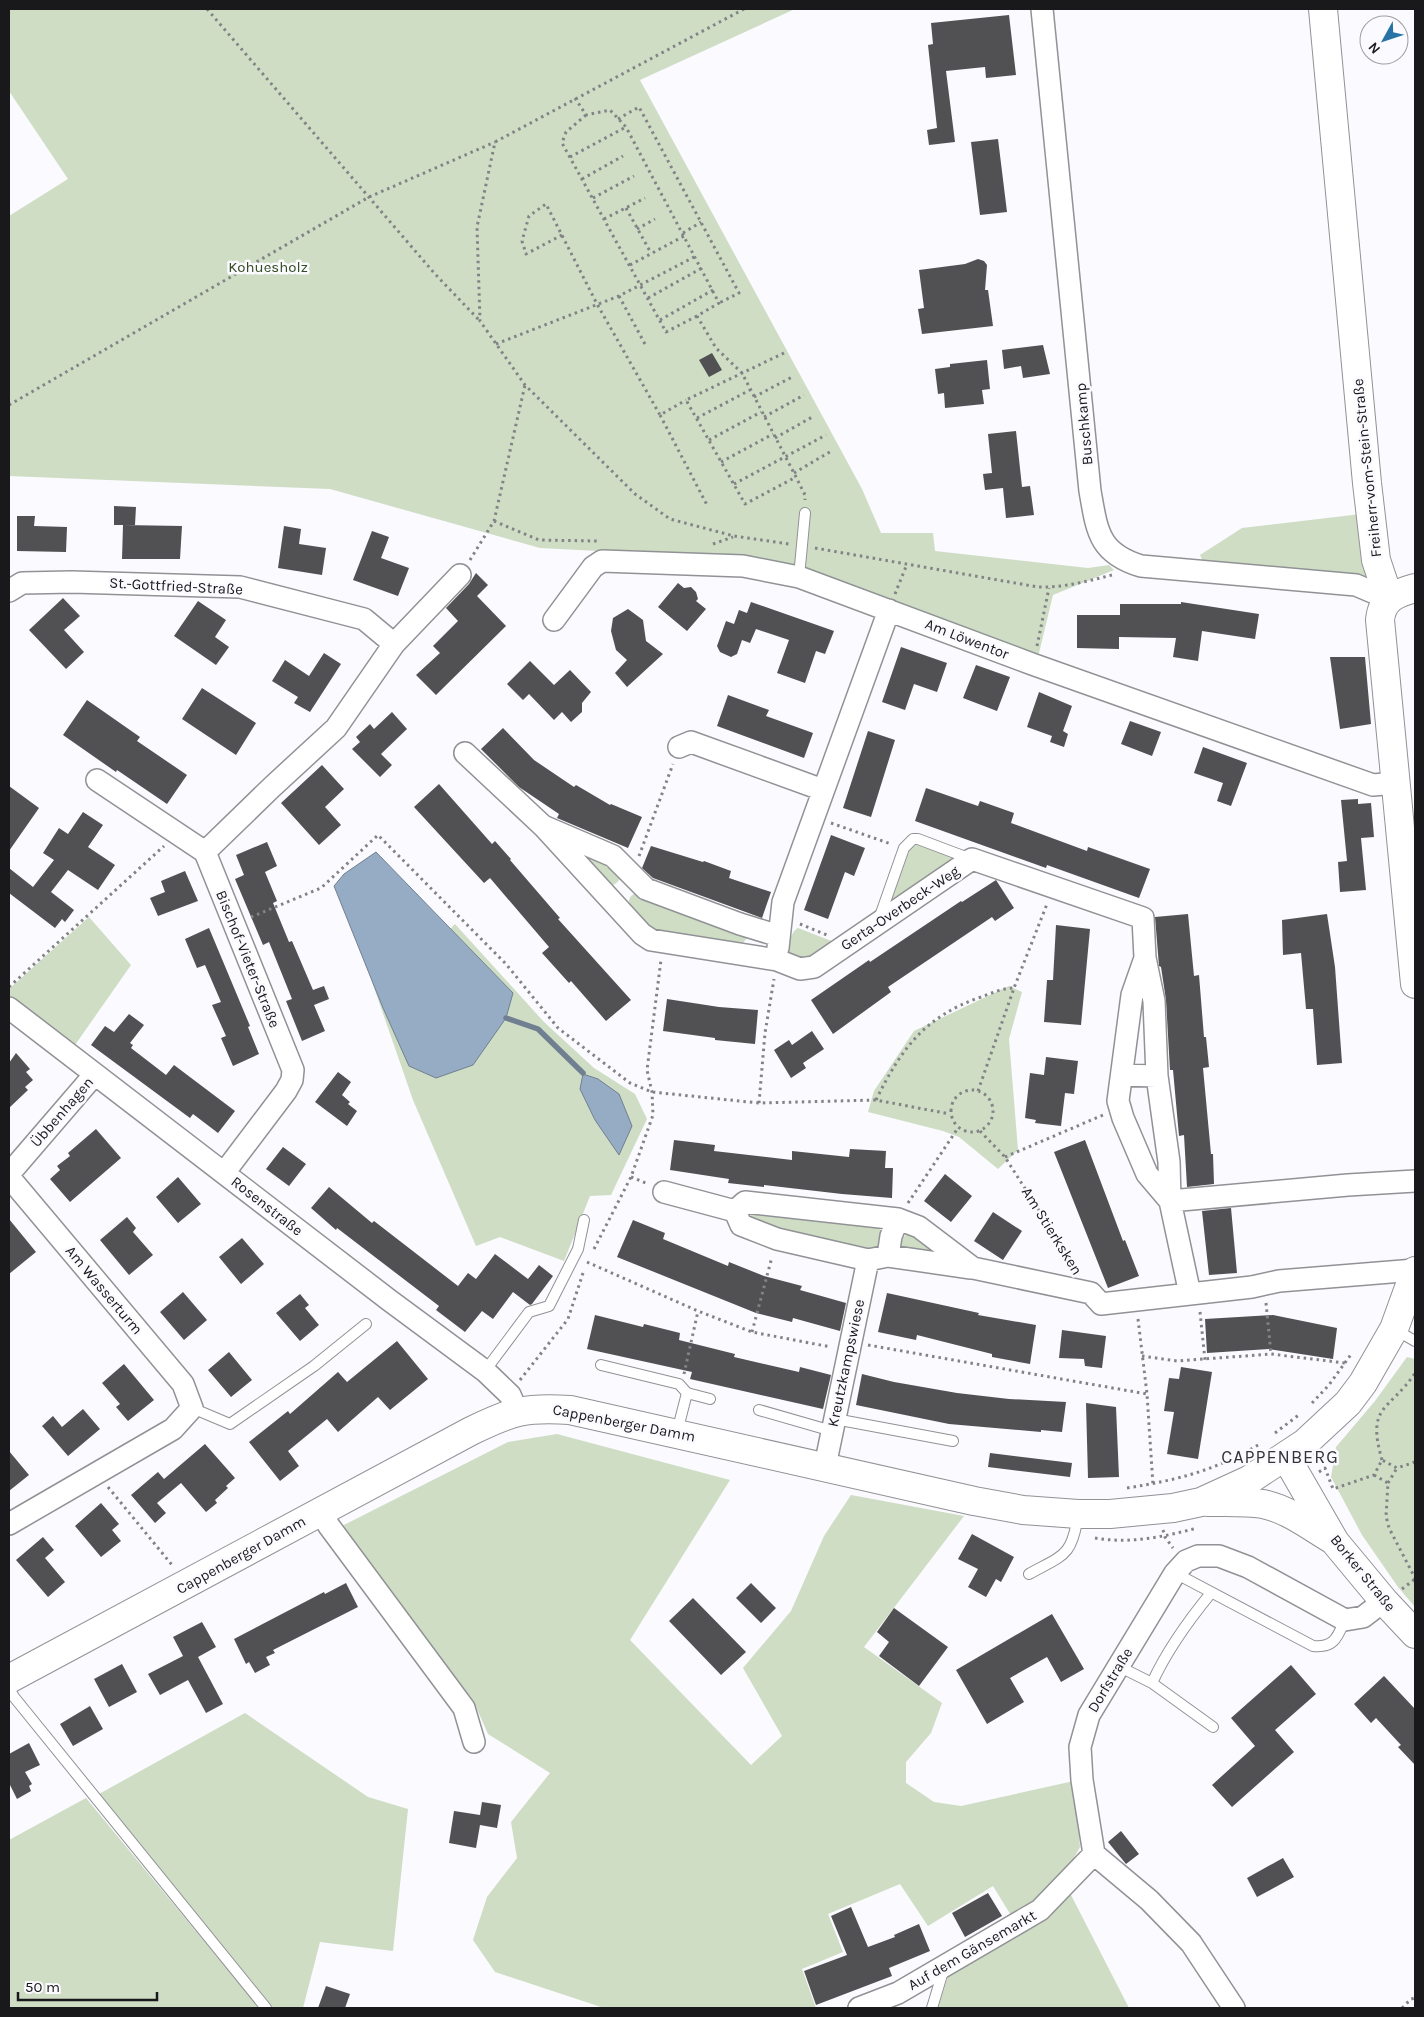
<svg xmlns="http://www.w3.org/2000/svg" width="1424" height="2017" viewBox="0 0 1424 2017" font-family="Karla,sans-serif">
<rect width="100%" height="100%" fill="#fafaff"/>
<path fill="#ceddc4" d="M11,9h784l-155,71 222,409 19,44h52l2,18 153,17 21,-3 5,5 -61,25 -15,62 -304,-99 -194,-10 -210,-59 -321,-13v-260l59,-37 -59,-88v-80z
M1361,514l9,66 -165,-14 -5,-11 42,-27z
M918,844l32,11 5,8 -63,41 -1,-3 19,-52z
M582,853l33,11 6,12c-2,6 -6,9 -12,10z
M639,892l107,41 1,5 -6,7 -90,-12c-8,-10 -37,-34 -12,-41z
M89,917l42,48 -56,80 -66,-49v-7z
M455,924l89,98 50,46 41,26 12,25 -36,76 -21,1 -26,65 -64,-24 -24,9 -63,-146 -42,-121 39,87 103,-73 -63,-64z
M798,928l36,14 -25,22 -21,-8c0,-9 2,-24 10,-28z
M1009,986l13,6 -13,47 9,111 -20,19 -39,-32 -16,-6 -75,-19 6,-21 40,-60z
M751,1213l126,12c7,9 7,20 -4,27l-96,-20 -27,-13z
M909,1232l40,22 -48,-6v-9z
M1407,1357l8,2v248l-17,-20 -36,-52 -31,-58 5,-30 39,-46z
M557,1434l173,46 -100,160 121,125 31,-29 -39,-68 48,-57 33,-75 27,-41 113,21 -100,131 78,56 -11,30 -25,29v21l28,19 27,4 113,-25 6,66 -19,34 -49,36 -19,-31 -65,40 -28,-42 -72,30 15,38 -41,17 14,39h-212l-109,-36 -22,-32 14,-43 30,-39 -6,-36 39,-49 -62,-39 -15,-34 -133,-173 168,-85z
M245,1713l123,84 40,12 -15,142 -73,-9 -17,66h-30l-174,-214z
M86,1798l173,210h-250v-168z
M1071,1895l58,113h-191l11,-35z"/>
<path fill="#96acc4" stroke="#708091" d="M376,852l137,141 -7,25 -33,47 -37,13 -27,-12 -26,-58 -49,-122 10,-12z
M583,1074l15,5 21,15 13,32 -13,29 -24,-35 -15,-31z"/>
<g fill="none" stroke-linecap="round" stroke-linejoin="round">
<path stroke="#708091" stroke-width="5.5" d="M506,1018l32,11 45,44"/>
</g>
<path fill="#515053" d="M1009,15l7,60 -30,3 -1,-11 -39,4 9,71 -26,3 -2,-15 10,-2 -9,-83 5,-1 -2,-21z
M998,139l9,73 -27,3 -9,-73z
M978,259l6,2 3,4 -2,25h3l5,36 -71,8 -4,-25 6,-1 -5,-38 46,-6z
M1043,345l7,29 -27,4 -2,-12 -17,3 -2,-19z
M712,353l10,17 -13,7 -10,-17z
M987,360l3,29 -8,1 2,14 -39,4 -1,-15 -6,1 -3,-25 15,-2v-3z
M1016,431l6,56 8,-1 4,29 -28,3 -3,-30 -18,2 -2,-16 9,-1 -4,-39z
M114,506l22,1 -1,18h-21z
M17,516h18l-1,10 33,1 -1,25 -49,-1z
M123,525l59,1 -2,33h-58z
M284,526l17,3 -2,15 27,4 -4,27 -44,-7z
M372,531l17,6 -8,21 28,10 -11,28 -45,-16z
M476,573l12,12 -11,11 29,30 -70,69 -20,-20 24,-22 -7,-7 25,-25 -12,-13 23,-24z
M678,583l6,5 7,-1 5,5 2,7 -2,2 10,8 -19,22 -29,-24z
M63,598l17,18 -16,14 20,22 -18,17 -37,-39z
M198,601l28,19 -11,17 14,10 -13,18 -42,-29z
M751,602l83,29 -9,23 -9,-3 -11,32 -28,-10 12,-33 -33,-11 -6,14 -8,-3 -5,14 -6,3 -11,-5 -3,-6 9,-25 8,3 5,-14 8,3z
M1181,602l78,12 -4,25 -53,-8 -4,30 -25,-4 3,-19 -57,-1v12l-42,-1v-33h43v-11h61z
M628,609l15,11 3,21 17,13 -36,33 -12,-14 12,-13 -11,-10 -5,-19 2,-13z
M901,647l46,16 -10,29 -23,-8 -9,26 -23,-8z
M324,653l17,11 -31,48 -16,-9 4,-6 -26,-16 13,-21 24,16z
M1330,657h35l6,67 -31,5z
M530,661l24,24 16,-15 21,22 -9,11v9l-11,10 -9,-10 -8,8 -25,-26 -6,6 -16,-16z
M976,665l34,12 -13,34 -34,-13z
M202,688l54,35 -20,32 -54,-36z
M1039,692l33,14 -9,25 5,3 -4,13 -14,-5 2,-6 -25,-9z
M728,695l41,15 -3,6 47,17 -9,25 -87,-32z
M87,700l53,37 -3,4 50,34 -20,29 -50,-34 -1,2 -53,-37z
M392,712l15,17 -26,25 11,11 -12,12 -28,-28 8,-7 -4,-5 14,-13 4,5z
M1130,721l31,11 -9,24 -31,-12z
M503,728l31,32 40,27 2,-2 34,20 1,-1 31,13 -14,31 -71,-30 2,-4 -40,-27 -38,-38z
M868,731l27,9 -24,77 -28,-9z
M1203,747l44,16 -16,43 -14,-5 6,-18 -29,-10z
M322,765l22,24 -19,18 16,18 -22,20 -38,-42z
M439,784l53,60 3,-3 16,18 -1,1 50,58 -2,1 73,81 -25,21 -35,-40 -2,2 -27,-30 7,-6 -59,-69 -6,5 -70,-76z
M9,786l30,22 -30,43z
M926,788l52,18 2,-5 34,12 -3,10 76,28 1,-4 62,22 -11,29 -92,-33 -1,3 -131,-47z
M1358,799v5l13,-1 3,34 -13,1 5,52 -26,2 -2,-30 9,-1 -6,-61z
M83,812l20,13 -15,22 27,18 -17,25 -30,-20 -17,22 23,18 -9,12 -3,-3 -7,9 -46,-35v-25l24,19 21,-27 -11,-7 16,-25 9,6z
M831,835l34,13 -11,28 -9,-4 -17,47 -24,-9z
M267,842l10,24 -12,6 12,29 -4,2 16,39 3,-1 21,49 11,-4 5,13 -15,6 11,26 -23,10 -16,-40 6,-2 -23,-57 -6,3 -28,-66 9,-4 -8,-20z
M651,846l52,16 1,-1 27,10 -2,7 42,14 -9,26 -109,-40 -11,-10z
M185,871l13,30 -40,15 -8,-18 15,-6 -4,-11z
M996,880l18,28 -19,13 -3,-4 -104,70 3,5 -58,42 -22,-34 58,-40 1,2 91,-61 1,1z
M1188,914l6,62 5,-1 5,62h2l3,30 -6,1 8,86h2l1,30 -27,3 -3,-52 -5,1 -6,-66h-3l-4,-70 -5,-33 -2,-1 -4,-49z
M1327,914l8,53 7,96 -25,2 -4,-56h-7l-5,-56 -18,2 -1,-35z
M1056,925l34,4 -9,96 -37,-3 3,-42h6z
M209,928l41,98 -2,1 11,27 -26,12 -12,-28 5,-2 -14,-31 9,-3 -16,-37 -8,3 -12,-29z
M667,999l52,8 39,3 -3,34 -40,-4v-2l-52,-7z
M129,1014l15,11 -14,18 3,2 -2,3 35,27 8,-10 61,46 -17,22 -25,-19 -3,4 -99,-73 14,-19 9,6z
M812,1031l12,18 -21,14 3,5 -15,10 -17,-28 15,-10 3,5z
M16,1053l14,16 -4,3 7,8 -8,7 3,3 -19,18v-45z
M1046,1057l32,4 -4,33 -9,-1 -4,33 -26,-3 1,-3 -11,-2 5,-45 14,2z
M338,1072l13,10 -9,13 8,7 -2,2 9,7 -10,15 -32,-24z
M96,1129l25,29 -51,44 -20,-23 10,-9 -3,-4 13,-10 -2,-3z
M674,1140l41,5 -1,6 78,9v-9l57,6 1,-8 36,2 -1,17h8l-1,30 -50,-4 -78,-9v2l-36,-4 1,-4 -59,-9z
M1085,1140l38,101 2,-1 14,36 -31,12 -54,-136z
M283,1147l23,17 -17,22 -23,-17z
M945,1174l27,22 -21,26 -27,-21z
M178,1177l23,27 -23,19 -22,-26z
M329,1187l43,36 2,-2 84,65 10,-13 8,6 19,-25 33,25 11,-14 14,11 -21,28 -2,1 -17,-13 -20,27 -11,-8 -17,21 -29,-22 3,-4 -102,-78 -1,2 -25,-22z
M1231,1208l6,65 -28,2 -7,-64z
M993,1212l29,19 -19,29 -29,-19z
M127,1217l9,11 -3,4 20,23 -24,20 -29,-35z
M9,1219l27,33 -27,22z
M633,1220l32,13 -2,6 65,27 1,-4 35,14 38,10 -2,4 46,13 -6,28 -47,-13 -1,4 -36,-9 -139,-56z
M242,1238l22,26 -23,20 -22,-27z
M183,1292l24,28 -23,20 -24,-28z
M887,1293l92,20 -1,2 58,10 -6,39 -38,-7v-3l-75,-19 -1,5 -38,-8z
M300,1294l9,11 -4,3 14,17 -19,16 -24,-28z
M595,1315l48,12 1,-3 36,9 -1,7 56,14 -1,3 65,15 1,-5 31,8 -8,34 -133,-30 2,-7 -105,-23z
M1273,1315l64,13 -4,31 -64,-10 -62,4 -2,-34z
M1062,1330l44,6 -4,32 -17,-2 -1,-7 -25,-1z
M397,1341l31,38 -38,31 -12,-13 -40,35 -11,-13 -39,32 11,15 -19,15 -31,-39 39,-31 2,3 48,-42 9,10z
M229,1352l23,28 -21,17 -23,-27z
M124,1364l30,36 -26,21 -12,-14 4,-3 -18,-21z
M1181,1367l31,5 -14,87 -31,-5 7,-42 -10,-1 5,-33 10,1z
M862,1374l32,8 63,11 52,6 57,3 -4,30 -21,-2v2l-92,-8 -93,-19z
M1086,1403l30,4 3,70 -31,1z
M83,1409l17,20 -32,27 -26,-30 11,-10 9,11z
M205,1444l30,34 -9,8 2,2 -13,12 2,3 -11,9 -25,-29 -24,20 9,10 -11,10 -24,-28 27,-23 6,7z
M9,1451l20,24 -20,16z
M990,1453l82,10 -2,14 -82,-10z
M101,1503l18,21 -7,6 9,11 -20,16 -26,-31z
M972,1534l42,23 -13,25 -5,-3 -10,18 -18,-10 10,-18 -20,-10z
M43,1537l11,13 -9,8 20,24 -17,15 -32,-37z
M346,1583l12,24 -85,43 2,3 -9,4 4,8 -15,8 -6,-11 -3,2 -12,-25 90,-47 1,2z
M751,1583l25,25 -15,15 -25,-25z
M693,1598l53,54 -25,23 -52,-54z
M894,1608l54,39 -29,39 -40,-30 10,-14 -12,-10z
M1052,1614l32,55 -23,13 -14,-25 -37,21 14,24 -37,22 -31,-54z
M202,1622l14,25 -18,10 25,47 -17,9 -18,-33 -28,15 -12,-21 35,-18 -10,-19z
M122,1664l15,28 -28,15 -15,-28z
M1291,1665l25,29 -41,36 19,22 -62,55 -20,-22 43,-39 -24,-28z
M1384,1676l31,33v56l-17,-18 3,-2 -25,-27 -5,5 -17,-19z
M90,1706l13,23 -30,17 -13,-22z
M29,1743l11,22 -15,7 7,12 -3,2 2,5 -14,8 -8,-16v-29z
M482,1802l19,3 -4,23 -17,-3 -4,23 -27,-5 5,-32 26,4z
M1121,1831l18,23 -13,10 -18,-22z
M1283,1858l11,19 -37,20 -10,-19z
M988,1893l14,23 -37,21 -13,-24z
M851,1907l17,40 27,-10 -1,-2 25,-11 11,27 -41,17 3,8 -76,29 -12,-34 43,-16 -16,-39z
M326,1986l24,8 -5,14h-27z"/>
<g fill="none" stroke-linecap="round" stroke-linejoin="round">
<defs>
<path id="lane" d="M799,577l6,-64
M879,919l25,-71 9,-9h5l53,20
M1394,1329l21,12
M601,1365l78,19 8,9 -10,39
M485,1371l44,-59 20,-6 29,-57 6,-29
M687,1393l23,6
M192,1408l38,16 84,-58 52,-42
M759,1410l73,21
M835,1419l118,22
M1175,1573l138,73c21,2 24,-8 32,-26
M1029,1574c34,-19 43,-17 49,-59
M1118,1666l34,17c15,-33 36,-62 59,-90
M1152,1683l61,44
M9,1688l5,9 252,311
M932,2008l12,-40"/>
<path id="street" d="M1042,9l48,482c7,39 8,62 51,75l215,19 33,14
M9,591l13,-8 50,-1 168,5 124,32 30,25
M554,620l39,-53 9,-6 141,5 56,11 233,87 341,121 23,-2
M679,747l12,-5 132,48
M465,753l78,73 70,30 33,33 94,35 39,12
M97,780l108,72 88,218 -1,10 -6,11 -62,82
M543,826l99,108 9,6 126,20 23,9 14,-2 158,-108 171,59 2,40 9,43 3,75 12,86 1,39 20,93 -89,10 -10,-11 -118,-25 -54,-41 -21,-8 -153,-17 -10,9
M205,852l67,-65 64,-59 58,-84 66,-69
M778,948l5,-46 106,-292
M1145,958l-13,37 -14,106 5,17 24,56 23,27
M9,1008l380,292 96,71 25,24 7,16
M1122,1075l35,1
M9,1174l86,-100
M9,1177l174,207 9,24 -19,21 -164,95
M664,1192l71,19 6,14 36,14 91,21 -43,206
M1170,1201l178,-16 67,-4
M888,1256l3,-20 7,-17
M868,1260l20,-4 83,12
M1190,1294l62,-7 27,-6 136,-11
M320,1511l9,15 135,182 10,34
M859,2008l39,-15 142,-83 54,-56
M1234,2008l-43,-65 -42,-43 -55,-46 -12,-74 -2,-33 9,-32 86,-142 11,-12 12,-5h21l29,11 97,53 18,-3 21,-16"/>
<path id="secondary" d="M1323,9l44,474 9,77 13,39
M1415,588c-18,5 -33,10 -35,32l35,364
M1286,1457l49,85 49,59 31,33
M1207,1502c19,0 38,-1 56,2 25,5 48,23 70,36
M9,1679l462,-248c41,-20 54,-24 99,-21l404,91 49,9 55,4h32l63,-6 28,-6 48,-22 56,-37 43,-40 15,-20 31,-54 21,-58"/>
</defs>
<use href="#lane" stroke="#919296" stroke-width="12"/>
<use href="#street" stroke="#919296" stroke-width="24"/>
<use href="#secondary" stroke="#919296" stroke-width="30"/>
<path stroke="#838387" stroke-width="3" stroke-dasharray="2.5 4" stroke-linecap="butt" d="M207,9l228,265 44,46
M744,9l-249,133 -18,85 3,94 45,64 110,109 35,25 64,17 55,8
M575,98l11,17 24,-5 16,17 93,176 -22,13 19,32 26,25 54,104 9,18v5
M586,115l-20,17 -4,11 104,189 31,-16
M618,119l21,-12 100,186 -20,10
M570,157l56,-30
M582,179l41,-23
M593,198l41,-22
M626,208l25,45
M604,219l41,-21
M637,229l18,-10
M683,233l18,-11
M562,235l-36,19 -4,-13 7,-25 17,-12 51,100 63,111 26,-15
M630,265l54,-29
M619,296l27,50
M648,298l54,-30
M660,320l53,-30
M496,344l123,-48 77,-40
M784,353l-98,47 59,104 51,-27
M754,397l40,-21
M9,405l360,-208 126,-55
M660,415l47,90
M764,417l40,-22
M697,418l53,-28
M775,438l39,-22
M709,440l52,-28
M721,462l52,-28
M794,473l39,-23
M734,484l92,-49
M494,521l45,19 58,1
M713,544l20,-7
M815,548l223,39c25,1 50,-6 74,-12
M470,560l24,-39 31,-136
M895,594l12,-30
M1037,646l12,-58
M831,823l60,21
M639,856l34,-92
M251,917l70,-29 57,-53 128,129 52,64 72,55 22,9 107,11 117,-3 74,14
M800,924l27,11
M9,987l155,-141
M951 1111a21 21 0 1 1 42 0a21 21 0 1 1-42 0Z
M978,1091l36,-103 33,-84
M876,1100c25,-51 49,-84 105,-103 11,-4 22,-9 33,-9
M759,1103l6,-70 9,-54
M980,1131l25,26 71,112
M1005,1157l98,-42
M631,1177l17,7
M908,1203l50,-75
M594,1249l37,-72 22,-62 -1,-23 -5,-22 14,-110
M587,1262l111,49 54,21 79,15
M1266,1303l5,51
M1200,1312l5,48
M1138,1319l9,75 6,91
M752,1332l20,-75
M868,1345l279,49
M1142,1356l35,5 94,-7 74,9
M684,1374l14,-63
M520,1380l48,-61 15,-46
M1312,1403l17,-18 23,-32
M1275,1433l25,-19
M1382,1460c-16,-56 7,-48 33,-87
M1319,1472l6,-4 8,21 41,-14 8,-15 15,8 18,-6
M1374,1475l14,8 -2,33 3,12 26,50
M1388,1483l9,-15
M108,1487l64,78
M1127,1488c50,-8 87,-17 131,-43
M1163,1530l2,7 8,11
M1095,1538c35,6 68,-1 102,-10
M1402,1589l13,-10
M1402,2008l9,-9 4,-1"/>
<use href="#lane" stroke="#fff" stroke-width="10"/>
<use href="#street" stroke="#fff" stroke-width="21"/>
<use href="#secondary" stroke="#fff" stroke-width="28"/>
</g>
<g text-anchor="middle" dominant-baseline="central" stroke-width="5" stroke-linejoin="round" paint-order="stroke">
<g font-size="15" fill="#314a1f" stroke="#fafaff">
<text x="268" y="267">Kohuesholz</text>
</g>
<g font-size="15" fill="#19191b" stroke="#fafaff">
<text transform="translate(1084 424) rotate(-95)">Buschkamp</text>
<text transform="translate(1367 468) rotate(-96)">Freiherr-vom-Stein-Straße</text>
<text transform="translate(176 586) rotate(3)">St.-Gottfried-Straße</text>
<text transform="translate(967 639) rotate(21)">Am Löwentor</text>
<text transform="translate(900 908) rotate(-34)">Gerta-Overbeck-Weg</text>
<text transform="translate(248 959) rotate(68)">Bischof-Vieter-Straße</text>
<text transform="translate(62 1112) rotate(-49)">Übbenhagen</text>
<text transform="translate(267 1206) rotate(38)">Rosenstraße</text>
<text transform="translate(1052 1231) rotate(58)">Am Stierksken</text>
<text transform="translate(104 1290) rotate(50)">Am Wasserturm</text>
<text transform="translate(846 1363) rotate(-78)">Kreutzkampswiese</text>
<text transform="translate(624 1423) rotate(11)">Cappenberger Damm</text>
<text transform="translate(241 1555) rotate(-29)">Cappenberger Damm</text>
<text transform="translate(1363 1573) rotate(51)">Borker Straße</text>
<text transform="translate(1110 1680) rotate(-59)">Dorfstraße</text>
<text transform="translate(972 1950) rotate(-30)">Auf dem Gänsemarkt</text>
</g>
<g font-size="18" letter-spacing="1" fill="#343538" stroke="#fafaff">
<text x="1280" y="1457">CAPPENBERG</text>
</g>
</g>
<rect width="1424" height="2017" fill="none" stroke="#19191b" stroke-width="20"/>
<g transform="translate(1384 40) rotate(230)"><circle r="24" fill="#fafaff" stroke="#a0a0a4"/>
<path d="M0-4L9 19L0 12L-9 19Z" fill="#2873a6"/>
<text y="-8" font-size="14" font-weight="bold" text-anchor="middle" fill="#19191b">N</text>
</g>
<path d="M18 1992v8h139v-8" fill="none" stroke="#19191b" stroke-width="2.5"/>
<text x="25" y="1992" font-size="15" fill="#19191b" stroke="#fafaff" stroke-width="4" paint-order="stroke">50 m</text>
</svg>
